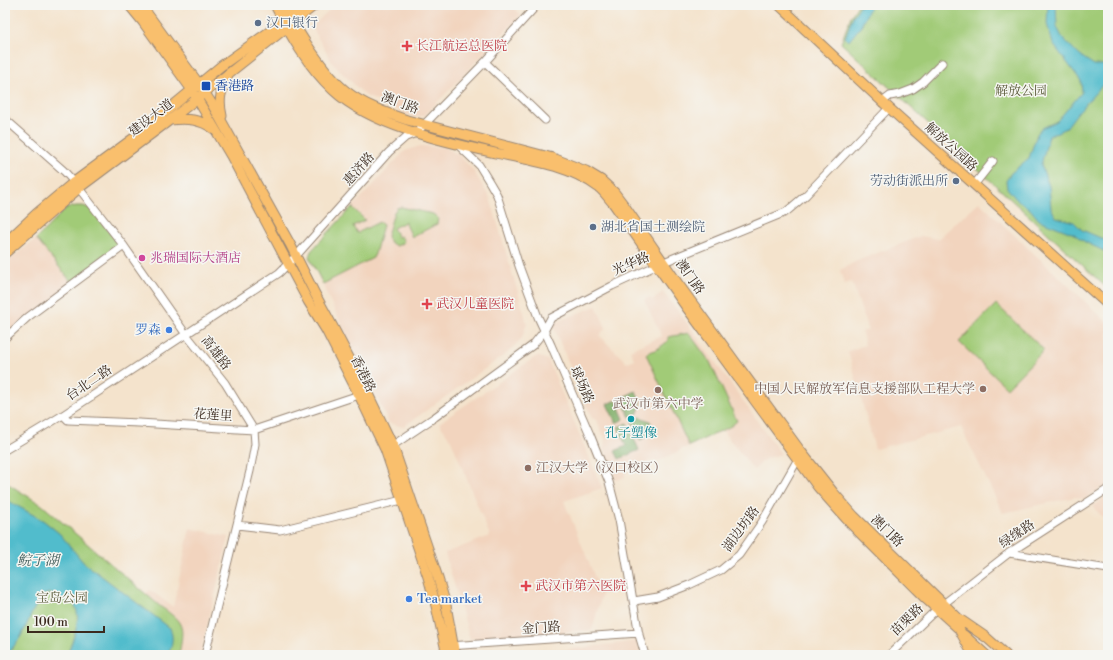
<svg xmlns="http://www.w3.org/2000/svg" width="1113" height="660" viewBox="0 0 1113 660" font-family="'Libre Bodoni','Noto Serif SC',serif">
<rect width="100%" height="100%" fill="#f6f6f2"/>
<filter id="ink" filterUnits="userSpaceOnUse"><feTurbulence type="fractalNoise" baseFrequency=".025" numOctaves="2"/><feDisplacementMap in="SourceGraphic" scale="8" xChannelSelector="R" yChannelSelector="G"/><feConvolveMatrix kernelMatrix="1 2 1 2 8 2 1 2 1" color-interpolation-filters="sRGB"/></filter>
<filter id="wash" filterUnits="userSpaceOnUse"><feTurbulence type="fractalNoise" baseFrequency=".012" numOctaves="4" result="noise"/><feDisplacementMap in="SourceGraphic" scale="16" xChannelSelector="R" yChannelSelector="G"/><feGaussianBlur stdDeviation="0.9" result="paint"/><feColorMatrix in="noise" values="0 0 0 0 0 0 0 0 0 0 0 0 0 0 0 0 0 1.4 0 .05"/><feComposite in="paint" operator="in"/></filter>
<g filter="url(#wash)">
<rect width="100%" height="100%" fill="#f4e3cc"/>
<path fill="#f2d4be" d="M334,5h177l10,10 -97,101 -10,1 -48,-21 -33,-32 -21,-37z
M420,146l24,1 15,8 14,15 17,28 37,125 -5,15 -15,15 -104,74 -14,-4 -80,-166 2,-6 94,-100z
M979,202l129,121v161l-24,15 -9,-2 -72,16 -42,-86 -86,22 -27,-98 17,-6 -3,-13 6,-2 -16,-48 -8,2 -4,-14 17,-9 64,-25 17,3z
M36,239l38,46 -69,52v-74z
M663,292l22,28 96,134 -16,5 -11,11 -32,-40 -66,32 -2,-3 -29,14v4l-9,3 -12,-32 1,-9 -7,-16 -1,-3 -5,-2 -39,-92 1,-3 42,-17 10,22 -7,7 28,28 7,-4 -4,-9 32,-14 -18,-36 5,-3 3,3z
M537,356l11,4 54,128 -38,13 38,94 -10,35 -122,9 -25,-86 45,-17 -39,-96 -12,-17z
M1108,495v28l-16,-17z
M190,528l39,9 -29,118h-21l4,-19 -2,-11 -6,-8 -30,-23 5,-4 23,17z
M637,641l3,14h-97v-2z"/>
<path fill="#a1cb77" stroke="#6e7a4a" d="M858,5h250v284l-267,-246 10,-27z
M76,206h7l7,2 29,36 -45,41 -38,-46 30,-31z
M352,207l13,13 -12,6 4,7 22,-11 4,3 -8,29 -2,4 -50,26 -14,-27 2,-6z
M401,207l32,7 5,4 -1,6 -25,13 -7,-15 -12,6 5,9 3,-1 3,6 -7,4c-4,-1 -9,-5 -10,-10l7,-24 3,-4z
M996,304l48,46 -37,38 -48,-46z
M689,333l21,29 27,59 -6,5 -42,20 -43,-92 13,-6 9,-7v-4z
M5,482l37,23 119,102c24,16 23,20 18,48h-174z"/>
<path fill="#80af68" stroke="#5e6c43" d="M636,391l5,12 -3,10 -8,4 -9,-19z
M616,400l8,19 -8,4 -9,-19z
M640,417l10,4 5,12 -15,7 -8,-19z
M627,423l12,27 -20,9 -4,-8 11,-5 -8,-19z"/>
<path fill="#51bccc" stroke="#467375" d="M861,5h10l-10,21 -12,15 -4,-3 8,-22z
M1048,5h8l1,22 5,10 17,18 15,10h14v14l-30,33 -12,16 -17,8 -8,29 8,21 2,22 5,9 18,5 8,8 26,11v12l-23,-11 -11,-8 -35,-14 -9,-11 -14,-10 -9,-11 -1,-7 5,-8 18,-15 8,-24 5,-6 15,-7 25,-29 -1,-11 -28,-37 -6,-20z
M5,499l39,22 16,13 23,28 87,66c4,10 2,17 -2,27h-101c5,-14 17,-38 6,-52l-14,-5 -8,-5 -8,2c-11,14 -14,27 -22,41 -4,7 -9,11 -12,19h-4z"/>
</g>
<g filter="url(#ink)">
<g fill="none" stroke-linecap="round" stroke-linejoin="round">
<defs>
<path id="minor" d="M485,62l60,58
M882,102l8,-6 10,-2 13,-5 10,-7 19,-19
M5,119l59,52 10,11 50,64 61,87 40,50 29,47 1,14 -5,27 -45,184
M458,145l21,20 11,18 7,12 22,71 19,51 13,28 40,92 18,45 10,38 20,115 6,20
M974,185l19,-24
M5,338l23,-21 96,-71
M63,415l5,5 71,3 115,7 105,-35
M389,448l46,-31 98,-72 11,-14 7,-13 61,-32 52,-24 122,-50 20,-17 83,-87
M5,450l58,-35 216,-142 17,-17 93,-104 17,-15 10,-4 69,-71 52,-57
M237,525l43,5 122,-30
M1009,553l99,16
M634,601l24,-4 31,-12 32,-15 18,-15 23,-33 36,-63
M449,646l190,-13
M889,655l48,-46 72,-56 99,-64"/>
<path id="major" d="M129,5l14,17 49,68 39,66 77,145 18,29 33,65 26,54 43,128 8,29 11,49
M141,5l58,79 13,20 78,140 25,50 18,33 34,65 26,54 44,129 9,30 9,50
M275,5c15,30 33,62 58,85 38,36 112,52 162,63 35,7 73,12 103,34 6,4 10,11 15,16l74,105 131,179 32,36 77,77 32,29 14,26
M284,5c12,25 41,70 62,86 18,14 40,22 61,29l146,38 33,13 15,9 13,12 12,16 53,77 120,164 34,43 21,24 104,102 29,20 19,17
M779,5l110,103 219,197
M222,116c-4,-18 -1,-24 6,-41
M170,120c17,-2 30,-1 44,9
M5,243l31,-29 38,-32 61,-45 86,-71 69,-49 13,-12
M5,253l74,-65 91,-68 145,-115
M964,635l22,20"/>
</defs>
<use href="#minor" stroke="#988675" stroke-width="9"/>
<use href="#major" stroke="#988675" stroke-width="11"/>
<use href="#minor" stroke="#fff" stroke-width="7"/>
<use href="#major" stroke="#f9bf6d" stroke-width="9"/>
</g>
</g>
<g fill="#5c6f8a" stroke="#f6f6f2" stroke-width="1.5">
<circle cx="258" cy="23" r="4"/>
<circle cx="956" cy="181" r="4"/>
<circle cx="593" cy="227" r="4"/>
</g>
<g fill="#e0444e" stroke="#f6f6f2" stroke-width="1.5">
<path d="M405 40h4v4h4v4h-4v4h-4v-4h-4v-4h4z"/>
<path d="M425 298h4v4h4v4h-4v4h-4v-4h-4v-4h4z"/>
<path d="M524 580h4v4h4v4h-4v4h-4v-4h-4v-4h4z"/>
</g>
<rect fill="#1a4fb4" stroke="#f6f6f2" stroke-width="1.5" x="201" y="81" width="10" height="10" rx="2"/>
<circle fill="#d1479c" stroke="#f6f6f2" stroke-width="1.5" cx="142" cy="258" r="4"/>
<g fill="#3f7fe0" stroke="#f6f6f2" stroke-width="1.5">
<circle cx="169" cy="330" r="4"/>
<circle cx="409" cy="599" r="4"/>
</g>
<g fill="#8d6e63" stroke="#f6f6f2" stroke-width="1.5">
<circle cx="983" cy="389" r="4"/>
<circle cx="658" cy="390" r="4"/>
<circle cx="528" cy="468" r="4"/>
</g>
<circle fill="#0f9aa8" stroke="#f6f6f2" stroke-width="1.5" cx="631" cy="419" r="4"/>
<g text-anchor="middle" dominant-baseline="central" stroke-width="3" stroke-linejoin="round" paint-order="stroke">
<g font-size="13" fill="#4e5e75" stroke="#f6f6f2" text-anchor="start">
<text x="266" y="23">汉口银行</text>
<text x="948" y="181" text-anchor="end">劳动街派出所</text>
<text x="601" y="227">湖北省国土测绘院</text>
</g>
<g font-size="13" fill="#be3a42" stroke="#f6f6f2" text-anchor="start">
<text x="416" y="46">长江航运总医院</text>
<text x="436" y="304">武汉儿童医院</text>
<text x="535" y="586">武汉市第六医院</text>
</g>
<g font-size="13" fill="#164399" stroke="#f6f6f2" text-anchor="start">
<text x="215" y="86">香港路</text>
</g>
<g font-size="13" fill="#5a5a39" stroke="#f6f6f2">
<text x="1021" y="91">解放公园</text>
<text x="62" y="598">宝岛公园</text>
</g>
<g font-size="13" fill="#3b2a1e" stroke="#f6f6f2">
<text transform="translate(400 103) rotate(20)">澳门路</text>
<text transform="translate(151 118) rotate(-37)">建设大道</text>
<text transform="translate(951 147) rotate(42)">解放公园路</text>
<text transform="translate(359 169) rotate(-48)">惠济路</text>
<text transform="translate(631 264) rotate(-24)">光华路</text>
<text transform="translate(690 277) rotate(55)">澳门路</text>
<text transform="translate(216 353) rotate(52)">高雄路</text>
<text transform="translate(363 374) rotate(64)">香港路</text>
<text transform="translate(89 383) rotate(-34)">台北二路</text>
<text transform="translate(582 385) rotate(66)">球场路</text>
<text transform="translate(213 415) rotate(4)">花莲里</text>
<text transform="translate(741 529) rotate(-54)">湖边坊路</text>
<text transform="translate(887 531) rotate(44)">澳门路</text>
<text transform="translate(1017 534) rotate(-34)">绿缘路</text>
<text transform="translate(907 620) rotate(-44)">苗栗路</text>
<text transform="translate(541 628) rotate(-4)">金门路</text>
</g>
<g font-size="13" fill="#b23c85" stroke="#f6f6f2" text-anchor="start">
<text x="150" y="258">兆瑞国际大酒店</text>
</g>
<g font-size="13" fill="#366cbe" stroke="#f6f6f2" text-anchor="end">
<text x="161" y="330">罗森</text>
<text x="417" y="599" text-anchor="start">Tea market</text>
</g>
<g font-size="13" fill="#785e54" stroke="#f6f6f2" text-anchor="end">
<text x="975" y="389">中国人民解放军信息支援部队工程大学</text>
<text x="658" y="404" text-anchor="middle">武汉市第六中学</text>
<text x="536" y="468" text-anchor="start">江汉大学（汉口校区）</text>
</g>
<g font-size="13" fill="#0d838f" stroke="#f6f6f2">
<text x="631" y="433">孔子塑像</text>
</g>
<g font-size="14" font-style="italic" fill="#435d5b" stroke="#f6f6f2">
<text x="38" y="561">鲩子湖</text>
</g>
</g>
<rect width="1113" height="660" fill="none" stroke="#f6f6f2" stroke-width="20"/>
<path d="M28 626v6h76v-6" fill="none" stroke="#3b2a1e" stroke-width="2"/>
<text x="34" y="626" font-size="12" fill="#3b2a1e" stroke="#f6f6f2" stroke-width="3" paint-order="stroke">100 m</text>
</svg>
